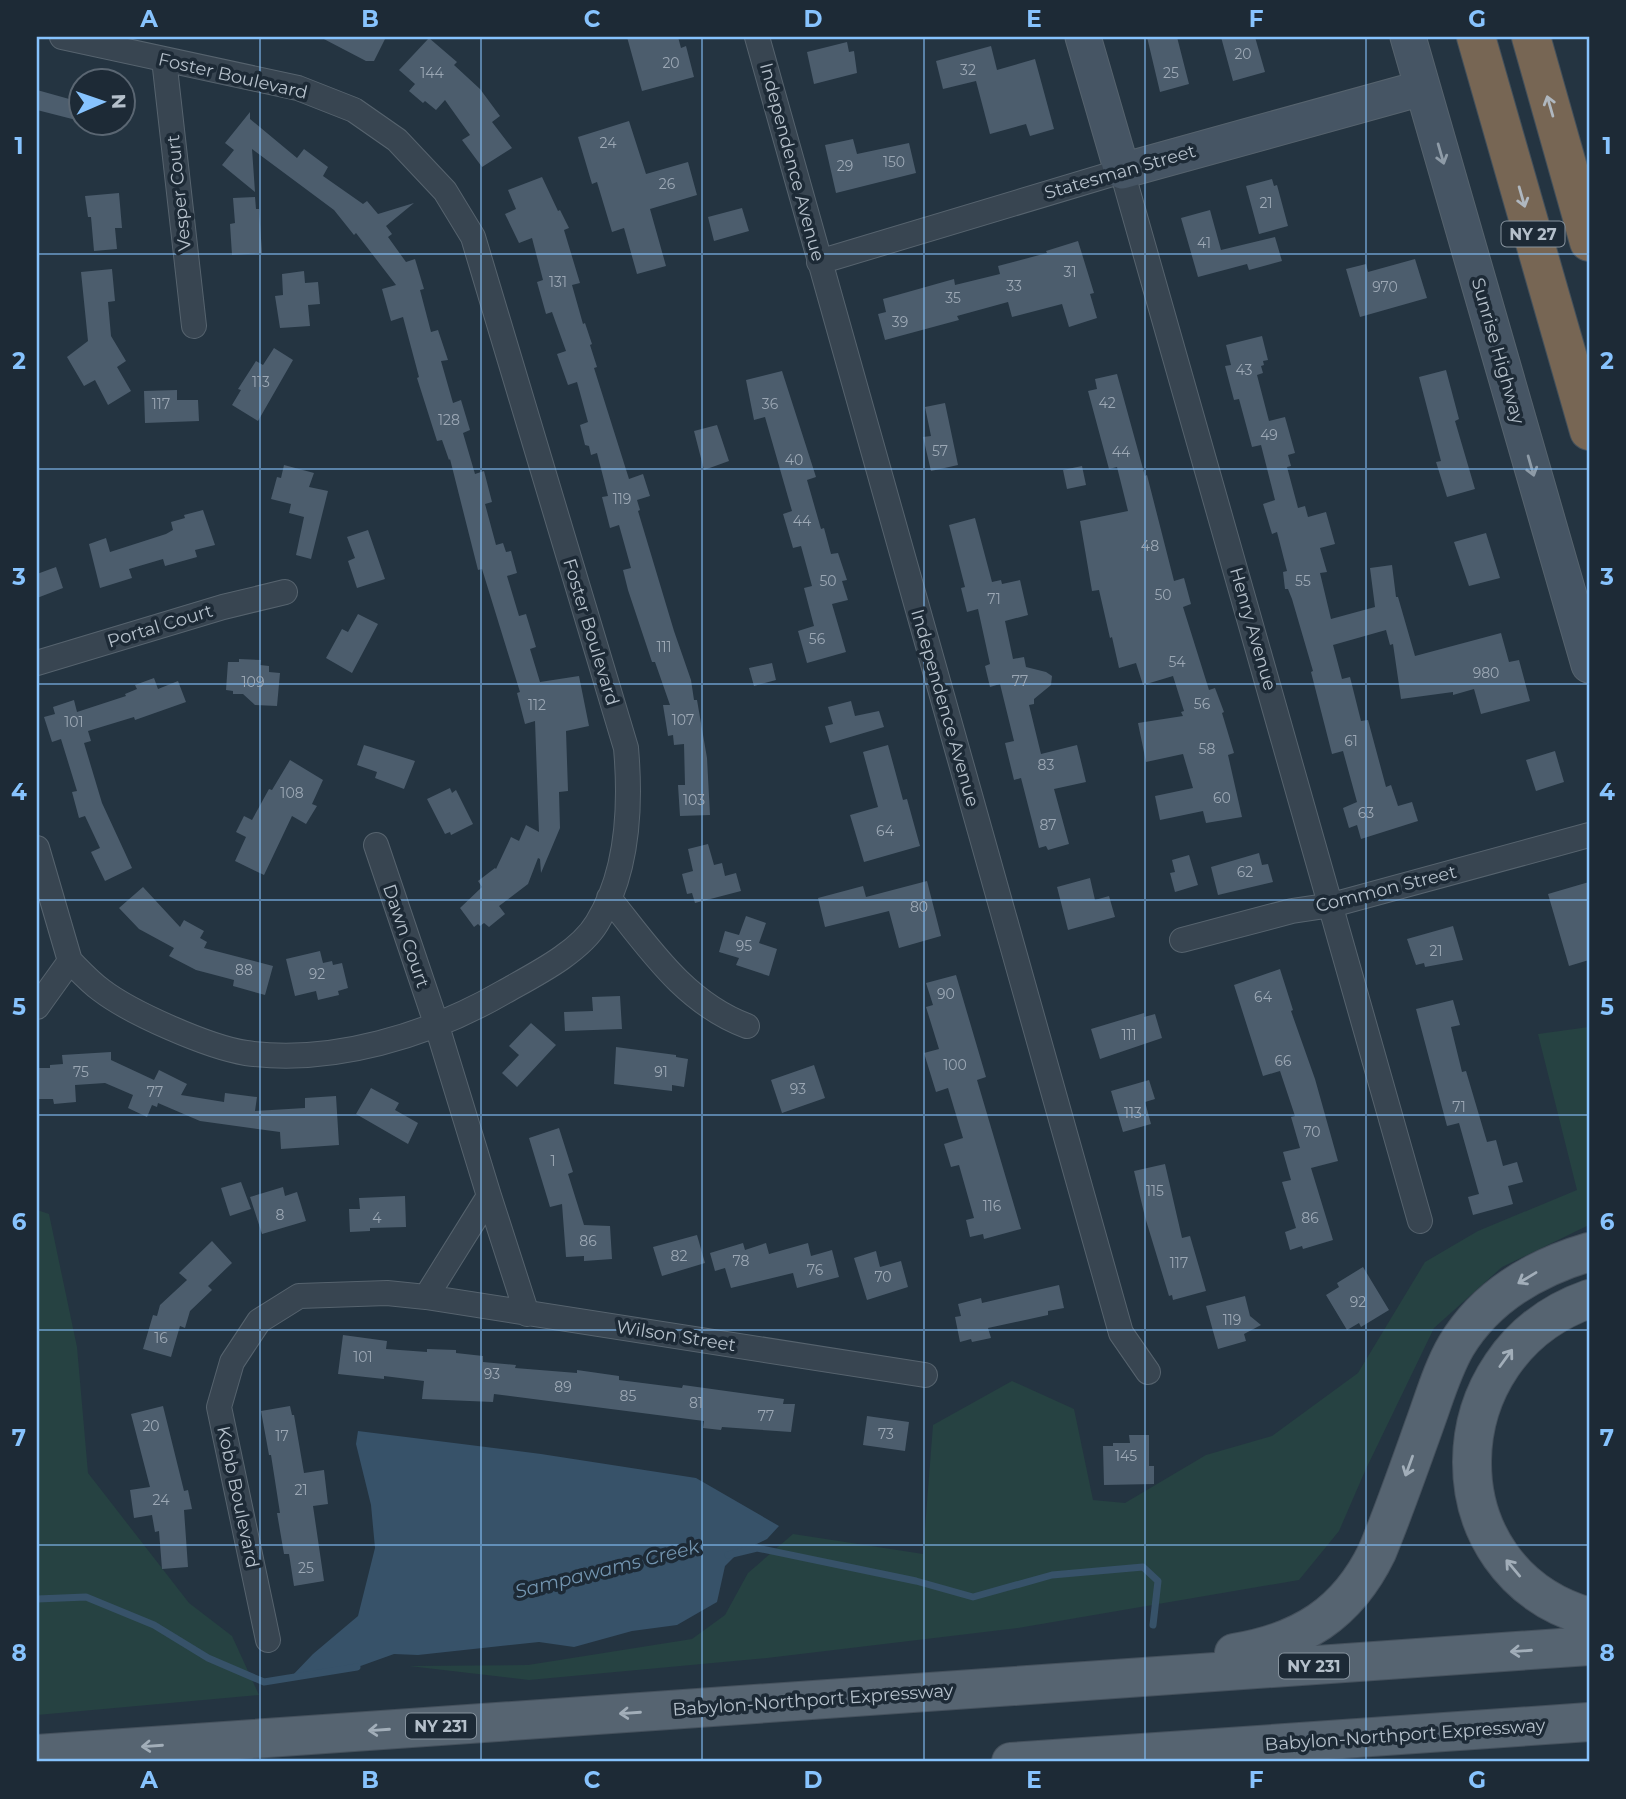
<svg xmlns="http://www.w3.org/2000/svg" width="1626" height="1799" viewBox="0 0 1626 1799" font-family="Montserrat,sans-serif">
<rect width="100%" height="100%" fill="#243441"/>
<path fill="#264242" d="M1589,1027v198l-87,42 -68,61 -69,143 -26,60 -40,49 -281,48 -251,30 -238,22 -120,-14 119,-1 164,-26 33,-24 23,-42 45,-39 130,20 10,-129 79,-44 62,28 19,91 32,3 81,-48 66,-19 86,-63 67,-111 53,-31 99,-41 -39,-156z
M37,1210l12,4 28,133 11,126 101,130 43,33 27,59 -222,20z"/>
<path fill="#375269" d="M358,1431l183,23 155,24 83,48 -12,13 -29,14 -13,13 -8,36 -40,23 -45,6 -58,16 -35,-5 -121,13 -24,-1 -39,14 -65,10 23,-24 45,-38 17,-68 -4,-43 -15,-61z"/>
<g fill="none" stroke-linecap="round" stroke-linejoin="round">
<path stroke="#375269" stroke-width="7" d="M728,1555l29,-7 159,33 57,16 79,-22 91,-8 15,14 -5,44
M37,1599l49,-2 68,28 54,33 56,24 93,-15"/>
</g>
<path fill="#4c5d6d" d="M320,37h66l-12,24h-8z
M627,37h51l3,11 5,-2 8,31 -52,14z
M1147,37h30l12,47 -29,8z
M1221,37h34l10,35 -32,9z
M429,38l28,24 -3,3 26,24 20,27 -8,6 20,26 -30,19 -20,-27 8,-5 -25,-35 -9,10 -11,-9 -2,2 -14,-12 6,-7 -16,-14z
M847,42l2,10 5,-1 3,22 -43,11 -7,-32z
M991,46l6,24 38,-11 19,70 -24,7 -4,-12 -36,10 -14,-53 -33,8 -7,-28z
M37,90l43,12v19l-43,-11z
M250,112v7l47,39 7,-9 24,18 -5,9 40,28 4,-3 11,13 36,-11 -28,23 6,8 -4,3 18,25 9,-3 9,30 -4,1 11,42 7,-2 10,30 -7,1 12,42 8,-3 9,30 -7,3 12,41 9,-3 8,31 -7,2 11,41 7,-2 3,9 5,-1 6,22 -10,3 12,40 7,-2 10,33 -6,2 10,33 39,-6 10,50 -23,5 2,60 -9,1 1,36 -19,45 -1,-14 -2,-1 -10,26 -29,22 6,8 -16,13 -5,-4 -4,3 -2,-2 -4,3 -14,-19 22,-21 -4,-6 17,-13 1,1 15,-32 8,4 7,-16 13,7 -4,-111 -10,3 -8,-31 3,-1 -38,-123 -4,1 -28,-111 -1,1 -7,-20 -5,1 -20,-63 2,-1 -16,-60 -12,4 -9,-32 14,-4 -40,-52 -2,2 -20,-25 -82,-61 3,43 -33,-27 12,-15 -9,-7z
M629,121l17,53 42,-12 9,33 -47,14 16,57 -29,8 -13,-46 -12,4 -15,-50 -5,2 -14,-47z
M853,139l4,15 52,-11 7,30 -80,20 -11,-48z
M542,177l16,34 2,-1 9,18 -5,2 16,53 -8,2 11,39 2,-1 7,21 -2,1 7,22 -3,1 35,111 14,-5 7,22 -13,4 3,10 -2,1 36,120 17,49 3,20h3l10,58 3,57 -30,1 -2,-31h7l-1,-41 -10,1 -1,-10 -5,1 -5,-31h7l-15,-43h-3l-24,-72 -5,-20 8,-2 -12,-43 -9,3 -8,-31 6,-1 -11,-43 -6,2 -2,-9 -4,-1 -5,-20 8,-3 -11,-40 -9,3 -11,-31 9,-3 -14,-39 -6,2 -9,-32 6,-2 -11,-42 -13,5 -14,-29 11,-5 -8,-19z
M1272,179l2,7 3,-1 11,41 -29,8 -13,-48z
M119,193l3,35h-7l2,21 -23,2 -3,-34h-3l-3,-21z
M255,197l1,12h3l3,44 -30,2 -2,-31 5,-1 -2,-25z
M742,208l7,23 -35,10 -6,-24z
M1210,210l11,40 54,-13 7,24 -33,9 -2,-6 -49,13 -17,-59z
M1078,241l16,52 -4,1 7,24 -28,9 -7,-23 -50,13 -4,-15 -51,14 2,4 -74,20 -7,-26 8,-2 -3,-13 71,-20 1,6 45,-11 -2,-8 49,-13 -1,-2z
M1415,259l12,39 -67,19 -14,-48 20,-5 2,8z
M112,269l3,32 -7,1 3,34 15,25 -9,6 14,24 -23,14 -13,-25 -11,6 -17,-29 21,-16 -7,-69z
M304,271l1,12 13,-1 2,22 -12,1 2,21 -30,2 -5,-32 8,-1 -1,-21z
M1262,336l6,24 -5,1 1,4 -3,1 2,7 -6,2 12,46 16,-4 10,36 -7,2 3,11 -4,1 11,41 7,-2 3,11 18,-5 9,32 -15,4 7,24 -7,1 11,46 44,-12 -5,-39 22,-3 4,32h2l17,59 86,-23 8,29 10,-2 11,41 -49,13 -7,-25 -21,6v-3l-52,7 -8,-55 -3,1 -4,-15 -53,15 9,34 8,-2 11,44 7,-1 18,67 5,-2 7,21 14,-4 6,19 -57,18 -4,-14 -8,3 -6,-20 14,-6 -14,-51 -11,3 -21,-82 2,-1 -21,-72 -4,-10h-3l-2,-17 4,-1 -10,-39 -5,2 -9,-30 12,-4 -14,-55 -9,2 -13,-48 -5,1 -9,-34 6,-1 -5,-20z
M274,348l19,12 -35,61 -26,-16 9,-15 -3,-1 18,-28 7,4z
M1446,370l13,49 -4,2 20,68 -28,8 -11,-35 5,-1 -22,-84z
M782,371l34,106 -9,3 14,49 3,-1 7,26 7,-1 9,27 -5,1 6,19 -16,4 14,48 -39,11 -9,-32 16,-5 -10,-38 8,-2 -11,-40 -8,2 -10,-34 9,-3 -27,-94 -11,3 -8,-40z
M1117,374l28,102 2,-1 27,106 10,-3 7,26 -8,3 26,83 6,-2 9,24 -2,1 12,40 -6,2 14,62 -36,6 -3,-12 -43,9 -5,-24 38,-8 -10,-34 -37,8 -8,-39 45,-7 -2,-4 3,-1 -11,-35 -30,9 -7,-22 -17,5 -7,-31 -2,1 -11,-48 -7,1 -12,-70 48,-10 -11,-44 -8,2 -21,-78 9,-2 -2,-10z
M177,390v10h21l1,21 -54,2 -1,-32z
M945,403l13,62 -27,6 -8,-34 8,-1 -6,-29z
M717,425l12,36 -25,9 -10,-39z
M284,465l30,8 -5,14 19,4 -17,68 -15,-4 8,-38 -15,-4 2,-9 -20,-5 6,-22 4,1z
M1082,466l4,19 -19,4 -4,-19z
M203,510l12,35 -20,5 2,7 -32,9 -2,-7 -34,10 3,9 -32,10 -11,-44 17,-6 4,14 56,-18 7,-4 -2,-8 14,-4 -1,-3z
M975,518l17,64 9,-2 1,4 18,-4 8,35 -23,6 8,38 11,-2 2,10 20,5 6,4 -1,9 -17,14v5l-5,1 12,49 36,-9 9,37 -32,7 15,55 -21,6 -2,-4 -7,2 -18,-70 -7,2 -9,-37 9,-2 -14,-57 -10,3 -5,-21 5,-2 -12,-55 -11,3 -6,-24 4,-1 -16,-62z
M368,530l17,49 -28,9 -9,-27 7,-3 -8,-21z
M1486,533l14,45 -31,8 -15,-44z
M56,567l7,21 -26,10v-24z
M358,614l20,10 -26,49 -26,-15 16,-29 6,3z
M239,659l22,1 -1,5 9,1v6l11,1 -3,33 -22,-1 -12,-11h-10v-3l-7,-1 2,-28h11z
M772,663l4,17 -22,6 -5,-18z
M154,678l4,11 20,-8 8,21 -51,18 -1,-3 -46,14 3,10 -7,2 18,60 30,65 -27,13 -14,-29 9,-4 -15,-32 -6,2 -7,-26 5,-1 -16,-52 -9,3 -8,-25 11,-3 -2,-7 21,-7 3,12 49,-16 -1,-2 12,-5 -2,-4z
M851,701l4,15 24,-5 5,16 -54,16 -5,-17 8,-2 -5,-17z
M364,745l51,16 -11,28 -29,-11 2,-6 -20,-7z
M888,745l15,55 4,-1 13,47 -56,16 -14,-47 28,-8 -15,-55z
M1555,751l9,31 -28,9 -10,-31z
M290,760l33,20 -11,24 5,2 -11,18 -14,-8 -28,59 -29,-14 11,-24 -10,-5 8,-16 8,4 17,-31 3,1z
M450,788l2,5 4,-3 17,34 -22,11 -1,-3 -5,2 -18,-35z
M708,844l6,21 8,-2 3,13 11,-3 5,18 -46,12 -3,-10 -5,1 -5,-20 11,-3 -5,-22z
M1259,853l3,12 6,-1 5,18 -55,13 -7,-28z
M1189,855l9,30 -23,7 -5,-19 5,-1 -3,-12z
M1090,878l5,22 14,-4 6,21 -47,13 -11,-43z
M927,881l14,55 -42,12 -10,-37 -64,16 -7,-29 45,-12 3,11z
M1589,882v78l-20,6 -21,-72z
M143,887l37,40 4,-7 20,11 -4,7 7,4 -3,6 69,18 -8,29 -32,-9 1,-6 -38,-10 -27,-14 5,-8 -35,-19 -20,-21z
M746,916l20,7 -7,20 18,6 -8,27 -33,-11 3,-7 -20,-6 6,-21 14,4z
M1453,926l10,34 -38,7 -1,-4 -8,2 -9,-26z
M320,951l3,12 9,-2 1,4 9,-2 6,25 -10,3 1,4 -21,5 -2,-9 -21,5 -9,-37z
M1280,969l13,41 -2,1 24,68 23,82 -27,7 22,72 -30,9 -1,-3 -12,4 -5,-18 11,-4 -14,-46 9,-2 -8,-28 17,-4 -9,-31 4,-1 -15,-45 -17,5 -29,-91z
M956,975l30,102 -9,3 44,149 -37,10 -1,-5 -13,3 -4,-17 8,-2 -15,-53 -8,2 -7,-23 19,-6 -15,-50 -12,4 -12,-39 15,-4 -13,-42 7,-2 -7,-22z
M620,996l2,33 -57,2 -1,-19 29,-1 -1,-14z
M1453,1000l7,25 -9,2 11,45 4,-1 21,71 9,-2 7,26 14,-4 6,20 -15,4 5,18 -40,11 -5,-18 11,-3 -20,-71 -12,3 -31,-117z
M1144,1013v4l11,-3 7,24 -62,21 -9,-30z
M531,1023l25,22 -39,42 -15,-14 17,-18 -10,-9z
M616,1047l60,8v2l12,2 -4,28 -12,-2v6l-58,-7z
M111,1052v8l43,20 5,-10 28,14 -6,11 43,7 1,-9 32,4 -2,14 50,-3v-10l31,-2 3,49 -58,4 -1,-17 -80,-11 -42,-18 -1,4 -5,-2 -5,12 -19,-9 5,-13 -28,-12 -30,2 1,17 -22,2 -1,-5h-16v-31h13v-3l13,-1 -1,-9z
M814,1065l11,33 -43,15 -11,-33z
M1149,1080l6,19 -10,3 6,22 -28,8 -12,-41z
M371,1088l28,15 -4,7 23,13 -10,21 -52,-30z
M559,1128l14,44 -5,2 16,51 26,1 2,33 -28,2v-5l-18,1 -4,-53 -12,3 -21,-69z
M1165,1164l17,74 8,-2 16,55 -33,9 -1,-5 -3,1 -24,-79 -11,-46z
M241,1182l10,27 -21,7 -9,-28z
M283,1187l2,9 12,-4 9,29 -44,13 -12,-37z
M405,1196l1,31 -36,1v3l-20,1 -1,-23h11l-1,-11z
M697,1235l8,28 -43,13 -9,-29z
M212,1241l20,22 -24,23 4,4 -22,21 -5,17 -5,-2 -9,31 -28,-8 10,-34 4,1 3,-11 27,-25 -8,-7z
M743,1243l2,7 21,-7 3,11 39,-11 3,13 21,-6 7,27 -42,11 -4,-15 -62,15 -6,-20 -10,3 -5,-18z
M876,1251l4,16 21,-6 7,26 -41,13 -13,-42z
M1363,1267l26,43 -28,17 -2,-4 -12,7 -21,-35 13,-8 -2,-4z
M1059,1285l5,23 -16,3v4l-60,13 3,10 -19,4 -1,-3 -11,3 -5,-25 6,-1 -3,-12 23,-6 1,5z
M1245,1296l5,20 11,9 -17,9 2,7 -28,8 -12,-43z
M343,1335l44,6 -1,8 41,3v-3l29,1v3l27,3v6l33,3 -1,3 62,5v-3l42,6v4l63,8 1,-3 101,14 -1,5h12l-4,28 -69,-5 -1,3 -18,-2 1,-7 -210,-27 -1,8 -71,-3 2,-18 -40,-5v3l-46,-5z
M163,1406l21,85 4,-1 4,19 -8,1 4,57 -26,2 -3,-38 -4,1 -3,-17 -18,3 -4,-28 20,-3 -19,-73z
M290,1406l2,9h2l10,58 20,-3 4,34 -15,2 11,75 -30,5 -5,-32h-5l-7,-41h3l-9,-58h-2l-8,-44z
M867,1416l42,6 -4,29 -42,-6z
M1129,1435h20v31h5v18l-50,1 -1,-39h10v-3h17z"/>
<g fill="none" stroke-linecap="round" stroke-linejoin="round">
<defs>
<path id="street" d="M62,37l236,51 56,22 43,30 48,51 28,46 153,511c5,57 2,125 -29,175 -18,30 -63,52 -93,69 -74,43 -172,73 -258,61 -38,-6 -115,-40 -145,-63 -11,-8 -21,-19 -31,-29
M757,37l364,1296 27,39
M164,59l30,267
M819,262l303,-91 298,1050
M37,663l186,-56 62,-15
M376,845l61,181 52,170 -63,101
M37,848l33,113 -33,46
M609,898c40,50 76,105 138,128
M1182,940l110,-29 40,-6 257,-70
M489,1196l38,118
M268,1640l-49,-233 13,-45 27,-41 40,-25 88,-3 39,4 499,78"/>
<path id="secondary" d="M1083,37l39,134 300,-83
M1408,37l181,628"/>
<path id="primary" d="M1589,1299c-154,54 -158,273 0,318
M1234,1653c67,-11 113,-39 143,-101 17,-41 32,-84 47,-126 10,-27 18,-56 32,-80 30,-50 79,-78 133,-94
M37,1754l1552,-108
M1011,1762l578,-40"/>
<path id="highway" d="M1476,37l113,394
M1531,37l58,205"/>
</defs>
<use href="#street" stroke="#56636e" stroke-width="26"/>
<use href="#secondary" stroke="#56636e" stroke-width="37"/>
<use href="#primary" stroke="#45515d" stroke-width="40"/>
<use href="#highway" stroke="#43505b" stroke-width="40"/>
<use href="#street" stroke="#384551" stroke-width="24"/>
<use href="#secondary" stroke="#465564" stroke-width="35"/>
<use href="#primary" stroke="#566471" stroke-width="38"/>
<use href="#highway" stroke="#776654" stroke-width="38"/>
</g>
<defs><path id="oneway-shaft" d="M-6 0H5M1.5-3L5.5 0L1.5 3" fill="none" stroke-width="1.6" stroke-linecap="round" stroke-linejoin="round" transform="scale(1.75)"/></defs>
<g stroke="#afb7bf">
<use href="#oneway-shaft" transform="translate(1550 106) rotate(-106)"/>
<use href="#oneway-shaft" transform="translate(1522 197) rotate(74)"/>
</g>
<g stroke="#8e9ba7">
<use href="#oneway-shaft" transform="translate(1441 154) rotate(74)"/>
<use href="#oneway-shaft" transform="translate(1531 466) rotate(74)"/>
</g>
<g stroke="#a2aeb9">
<use href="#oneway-shaft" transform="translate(1527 1278) rotate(149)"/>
<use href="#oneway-shaft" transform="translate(1506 1358) rotate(-54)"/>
<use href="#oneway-shaft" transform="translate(1409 1466) rotate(110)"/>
<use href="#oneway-shaft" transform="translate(1513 1568) rotate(-130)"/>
<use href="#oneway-shaft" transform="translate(1521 1651) rotate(176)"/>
<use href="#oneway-shaft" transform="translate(630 1713) rotate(176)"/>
<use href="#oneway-shaft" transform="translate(379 1730) rotate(176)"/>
<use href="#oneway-shaft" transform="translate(152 1746) rotate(176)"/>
</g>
<path fill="none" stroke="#87c3fe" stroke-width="2" stroke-opacity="0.55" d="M260,37v1725M481,37v1725M702,37v1725M924,37v1725M1145,37v1725M1366,37v1725M37,254h1552M37,469h1552M37,684h1552M37,900h1552M37,1115h1552M37,1330h1552M37,1545h1552"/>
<g text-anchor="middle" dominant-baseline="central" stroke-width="7" stroke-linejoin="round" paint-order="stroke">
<g font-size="14" fill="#9ba7b4">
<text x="1243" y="54">20</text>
<text x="671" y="63">20</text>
<text x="968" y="70">32</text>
<text x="432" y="73">144</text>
<text x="1171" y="73">25</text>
<text x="608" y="143">24</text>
<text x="894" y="162">150</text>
<text x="845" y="166">29</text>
<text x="667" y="184">26</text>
<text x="1266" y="203">21</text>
<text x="1204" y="243">41</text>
<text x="1070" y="272">31</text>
<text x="558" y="282">131</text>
<text x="1014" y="286">33</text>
<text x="1385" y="287">970</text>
<text x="953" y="298">35</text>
<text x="900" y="322">39</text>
<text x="1244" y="370">43</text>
<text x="261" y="382">113</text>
<text x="1107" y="403">42</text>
<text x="161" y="404">117</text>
<text x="770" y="404">36</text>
<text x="449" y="420">128</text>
<text x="1269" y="435">49</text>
<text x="940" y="451">57</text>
<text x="1121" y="452">44</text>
<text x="794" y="460">40</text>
<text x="622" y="499">119</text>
<text x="802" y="521">44</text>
<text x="1150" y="546">48</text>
<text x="828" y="581">50</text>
<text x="1303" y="581">55</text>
<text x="1163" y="595">50</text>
<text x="994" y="599">71</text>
<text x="817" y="639">56</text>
<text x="664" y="647">111</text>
<text x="1177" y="662">54</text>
<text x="1486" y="673">980</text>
<text x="1020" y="681">77</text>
<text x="253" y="682">109</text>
<text x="1202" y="704">56</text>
<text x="537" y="705">112</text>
<text x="683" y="720">107</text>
<text x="74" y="722">101</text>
<text x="1351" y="741">61</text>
<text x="1207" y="749">58</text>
<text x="1046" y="765">83</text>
<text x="292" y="793">108</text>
<text x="1222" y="798">60</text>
<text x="694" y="800">103</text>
<text x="1366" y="813">63</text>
<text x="1048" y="825">87</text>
<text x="885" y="831">64</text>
<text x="1245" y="872">62</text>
<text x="919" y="907">80</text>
<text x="744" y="946">95</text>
<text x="1436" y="951">21</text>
<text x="244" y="970">88</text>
<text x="317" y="974">92</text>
<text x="946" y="994">90</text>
<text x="1263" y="997">64</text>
<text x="1129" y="1035">111</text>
<text x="1283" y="1061">66</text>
<text x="955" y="1065">100</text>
<text x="81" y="1072">75</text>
<text x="661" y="1072">91</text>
<text x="798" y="1089">93</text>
<text x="155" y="1092">77</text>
<text x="1459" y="1107">71</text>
<text x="1133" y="1113">113</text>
<text x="1312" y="1132">70</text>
<text x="553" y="1161">1</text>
<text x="1155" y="1191">115</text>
<text x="992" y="1206">116</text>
<text x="280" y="1215">8</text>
<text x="377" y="1218">4</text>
<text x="1310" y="1218">86</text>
<text x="588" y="1241">86</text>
<text x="679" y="1256">82</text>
<text x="741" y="1261">78</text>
<text x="1179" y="1263">117</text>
<text x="815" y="1270">76</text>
<text x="883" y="1277">70</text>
<text x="1358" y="1302">92</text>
<text x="1232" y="1320">119</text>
<text x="161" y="1338">16</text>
<text x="363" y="1357">101</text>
<text x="492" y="1374">93</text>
<text x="563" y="1387">89</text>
<text x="628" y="1396">85</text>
<text x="696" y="1403">81</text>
<text x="766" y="1416">77</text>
<text x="151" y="1426">20</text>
<text x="886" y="1434">73</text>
<text x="282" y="1436">17</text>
<text x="1126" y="1456">145</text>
<text x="301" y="1490">21</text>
<text x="161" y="1500">24</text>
<text x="306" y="1568">25</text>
</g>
<g fill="#1d2a36" stroke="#87939e" stroke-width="2">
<rect x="1501.5" y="221.5" width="63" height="25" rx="5"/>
<rect x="1279" y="1653.5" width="70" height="25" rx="5"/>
<rect x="406" y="1713.5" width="70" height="25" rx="5"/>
</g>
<g font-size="16" font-weight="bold" fill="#b5c0cb">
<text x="1533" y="234">NY 27</text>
<text x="1314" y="1666">NY 231</text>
<text x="441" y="1726">NY 231</text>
</g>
<g font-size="18" fill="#b5c0cb" stroke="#1d2a36">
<text transform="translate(233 76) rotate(13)">Foster Boulevard</text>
<text transform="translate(792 162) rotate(75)">Independence Avenue</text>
<text transform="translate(1120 172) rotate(-16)">Statesman Street</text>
<text transform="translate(179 193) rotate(-96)">Vesper Court</text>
<text transform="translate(1498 351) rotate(74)">Sunrise Highway</text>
<text transform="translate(160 626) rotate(-17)">Portal Court</text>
<text transform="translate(1253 629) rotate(74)">Henry Avenue</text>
<text transform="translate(591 632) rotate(73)">Foster Boulevard</text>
<text transform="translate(945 708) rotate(74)">Independence Avenue</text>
<text transform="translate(1386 889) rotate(-14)">Common Street</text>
<text transform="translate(406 936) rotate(71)">Dawn Court</text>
<text transform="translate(676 1336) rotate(9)">Wilson Street</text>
<text transform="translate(238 1497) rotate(78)">Kobb Boulevard</text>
<text transform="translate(813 1700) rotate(-4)">Babylon-Northport Expressway</text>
<text transform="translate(1405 1735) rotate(-4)">Babylon-Northport Expressway</text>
</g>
<g font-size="19" font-style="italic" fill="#7395b0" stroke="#1d2a36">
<text transform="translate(607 1569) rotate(-14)">Sampawams Creek</text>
</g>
</g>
<rect width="1626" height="1799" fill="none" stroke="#1d2a36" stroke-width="77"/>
<g transform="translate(102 102) rotate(88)"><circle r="33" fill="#1d2a36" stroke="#5a6672" stroke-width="2"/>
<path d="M0-5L12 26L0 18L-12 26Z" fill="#87c3fe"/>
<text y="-10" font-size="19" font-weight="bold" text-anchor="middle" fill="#b5c0cb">N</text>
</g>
<rect x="38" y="38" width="1550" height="1722" fill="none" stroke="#87c3fe" stroke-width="2.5"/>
<g font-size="23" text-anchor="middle" font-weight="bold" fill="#87c3fe">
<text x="149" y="27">A</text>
<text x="370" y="27">B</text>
<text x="592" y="27">C</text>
<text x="813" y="27">D</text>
<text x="1034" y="27">E</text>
<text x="1256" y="27">F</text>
<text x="1477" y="27">G</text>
<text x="19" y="154">1</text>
<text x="1607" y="154">1</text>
<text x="19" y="369">2</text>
<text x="1607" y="369">2</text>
<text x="19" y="585">3</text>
<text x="1607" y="585">3</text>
<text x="19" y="800">4</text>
<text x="1607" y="800">4</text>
<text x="19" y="1015">5</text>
<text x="1607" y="1015">5</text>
<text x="19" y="1230">6</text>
<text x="1607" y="1230">6</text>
<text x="19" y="1446">7</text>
<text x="1607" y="1446">7</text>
<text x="19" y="1661">8</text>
<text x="1607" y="1661">8</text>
<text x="149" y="1788">A</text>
<text x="370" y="1788">B</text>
<text x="592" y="1788">C</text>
<text x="813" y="1788">D</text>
<text x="1034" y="1788">E</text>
<text x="1256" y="1788">F</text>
<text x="1477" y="1788">G</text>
</g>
</svg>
